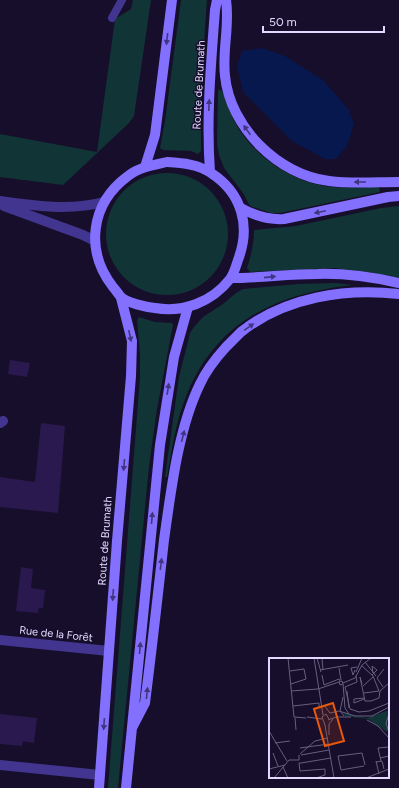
<svg xmlns="http://www.w3.org/2000/svg" width="399" height="788" viewBox="0 0 399 788" font-family="Figtree,sans-serif">
<rect width="100%" height="100%" fill="#170e2c"/>
<path fill="#113436" d="M133,0h18l-17,116 -5,7 -66,62 -63,-8v-43l97,18 18,-133 16,-10z
M181,0h26l-6,85v66l-3,3 -7,-3 -28,-1 -3,-2 5,-27z
M219,89l3,2c6,15 11,31 21,44 19,26 49,45 81,51 17,3 37,1 55,1l1,5 -100,21h-9l-21,-7 -7,-13 -19,-25 -5,-13 -2,-12 1,-52z
M106 234a61 61 0 1 1 122 0a61 61 0 1 1-122 0Z
M399,206v72l-32,-6 -33,-4 -84,4 -3,-4c4,-13 7,-24 7,-38l42,-4 85,-18z
M337,283l15,2c-75,9 -134,35 -165,109 -11,26 -15,55 -20,83h-2l14,-100 11,-44 4,-6 9,-10 20,-13 13,-11 7,-4 55,-5z
M139,317l16,5 17,1 1,2 -16,84 -8,57 -31,322h-10l32,-411v-23l-3,-33z"/>
<path fill="#06184d" d="M262,48l23,8 38,24 26,30 5,14 -7,22 -11,13h-11l-33,-18 -49,-49 -6,-26 5,-15z"/>
<path fill="#29194e" d="M10,360l20,3 -3,14 -19,-3z
M41,423l24,3 -7,87 -58,-6v-30l35,5z
M21,567l12,2 -2,19 14,2 -2,18h-4l-1,5 -22,-2z
M0,714l37,4 -3,25 -11,-2 -1,5 -22,-2z"/>
<g fill="none" stroke-linecap="round" stroke-linejoin="round">
<path stroke="#42358f" stroke-width="8" d="M112,18l10,-18"/>
<path stroke="#42358f" stroke-width="10" d="M0,201c33,5 71,10 104,1
M4,206l79,29 12,6
M0,423l3,-2
M0,640l109,11
M0,765l100,10"/>
<path stroke="#8370ff" stroke-width="10" d="M226,0c4,25 -4,50 -1,76 5,51 53,99 104,105 23,3 47,1 70,1
M167,162c15,1 31,2 44,11 31,20 40,53 27,87 -2,6 -4,14 -8,19 -18,23 -47,34 -75,29 -9,-1 -28,-5 -34,-11 -3,-3 -5,-7 -8,-10 -28,-36 -23,-83 15,-111 11,-9 26,-11 39,-14z
M145,167l10,-32 17,-135
M210,172c-4,-54 1,-108 5,-162l2,-10
M241,208c14,8 27,12 43,11l104,-22 11,-1
M231,278c29,0 57,-4 86,-4 28,-1 55,3 82,9
M132,728l13,-25c7,-55 13,-109 19,-163 7,-49 14,-111 36,-156 6,-13 16,-26 26,-37 5,-5 10,-10 15,-15 44,-35 104,-44 158,-38
M99,788l18,-247 14,-165 1,-35 -11,-43
M126,788l34,-343 14,-88 14,-50"/>
</g>
<defs><path id="oneway-solid" d="M-6-.8H1V-3.2L6.5 0L1 3.2V.8H-6Z"/></defs>
<g fill="#423580">
<use href="#oneway-solid" transform="translate(167 39) rotate(97)"/>
<use href="#oneway-solid" transform="translate(209 105) rotate(-88)"/>
<use href="#oneway-solid" transform="translate(247 130) rotate(-125)"/>
<use href="#oneway-solid" transform="translate(360 182) rotate(-180)"/>
<use href="#oneway-solid" transform="translate(320 212) rotate(168)"/>
<use href="#oneway-solid" transform="translate(270 277) rotate(-6)"/>
<use href="#oneway-solid" transform="translate(249 327) rotate(-35)"/>
<use href="#oneway-solid" transform="translate(130 336) rotate(78)"/>
<use href="#oneway-solid" transform="translate(168 389) rotate(-81)"/>
<use href="#oneway-solid" transform="translate(183 436) rotate(-76)"/>
<use href="#oneway-solid" transform="translate(124 465) rotate(95)"/>
<use href="#oneway-solid" transform="translate(152 518) rotate(-85)"/>
<use href="#oneway-solid" transform="translate(161 564) rotate(-83)"/>
<use href="#oneway-solid" transform="translate(113 595) rotate(94)"/>
<use href="#oneway-solid" transform="translate(140 648) rotate(-85)"/>
<use href="#oneway-solid" transform="translate(147 693) rotate(-84)"/>
<use href="#oneway-solid" transform="translate(104 724) rotate(94)"/>
</g>
<g text-anchor="middle" dominant-baseline="central" stroke-width="3" stroke-linejoin="round" paint-order="stroke">
<g font-size="11" fill="#e1d9ff" stroke="#170e2c">
<text transform="translate(199 85) rotate(-87)">Route de Brumath</text>
<text transform="translate(105 541) rotate(-86)">Route de Brumath</text>
<text transform="translate(56 634) rotate(6)">Rue de la Forêt</text>
</g>
</g>
<g transform="translate(269 658)">
<rect width="120" height="120" fill="#170e2c"/>
<path d="M120,52l-2,22 -19,-13 -23,-3 -2,-3 24,5z" fill="#113436"/>
<path fill="none" stroke="#685f80" stroke-width="1" d="M19,0l6,59 12,1M45,0l9,57M48,0l4,14M53,0l1,12M96,4l11,14M93,8l11,10 6,15M70,10l2,12M51,12l28,-5M86,12l-2,5 -2,-7 6,-1M21,13l14,-2 2,10 -15,5M87,14l6,-14M53,17l2,10 15,-6 1,2M103,17l5,-5 -5,-4 1,7M87,18l1,6 -12,5 5,22 9,3 10,-1 20,-8M73,23l1,3 -3,1 -1,-3zM74,25l12,-5 7,-13 9,-7M74,26l2,24 4,6M93,26l-2,-7 5,24h6l8,-3 1,-7 9,-8M94,28l10,-9M114,29l-6,-9 7,-9M22,33l27,-2 21,-7M78,33l2,17M95,35l15,-2M74,39l-3,14 4,5M95,40l-10,1v4l10,-4M55,47l6,8 9,-2 16,5h18M24,48l26,-3v5M120,56l-3,9 3,10M103,58l17,-9M38,59l15,2M26,60l1,12M60,61l-3,-5 -4,3 3,8 9,53M59,62l8,-3h15M98,62l11,6 11,12M0,73l18,30M60,77v-11l4,-5M6,85l15,-2M31,90l29,-4M4,95l5,13M31,96l15,-13 13,-3M32,97l28,-5M111,100l9,-2v8M107,103l3,13M112,103l-3,-13 11,-1M107,104l6,-1 2,8M32,105h-2l1,8 25,-2v6l-9,3M32,105l30,-5M95,108l-23,4 -3,-14 24,-3 3,12M14,109l5,11M0,111l16,-4M5,120l15,-18h10v-5M97,120l23,-9"/>
<path fill="#e8590c" fill-opacity="0.15" stroke="#e8590c" stroke-width="2" d="M64,45l11,38 -19,5 -11,-37z"/>
<rect width="120" height="120" fill="none" stroke="#e1d9ff" stroke-width="2"/>
</g>
<path d="M263 26v6h121v-6" fill="none" stroke="#e1d9ff" stroke-width="2"/>
<text x="269" y="26" font-size="12" fill="#e1d9ff" stroke="#170e2c" stroke-width="3" paint-order="stroke">50 m</text>
</svg>
